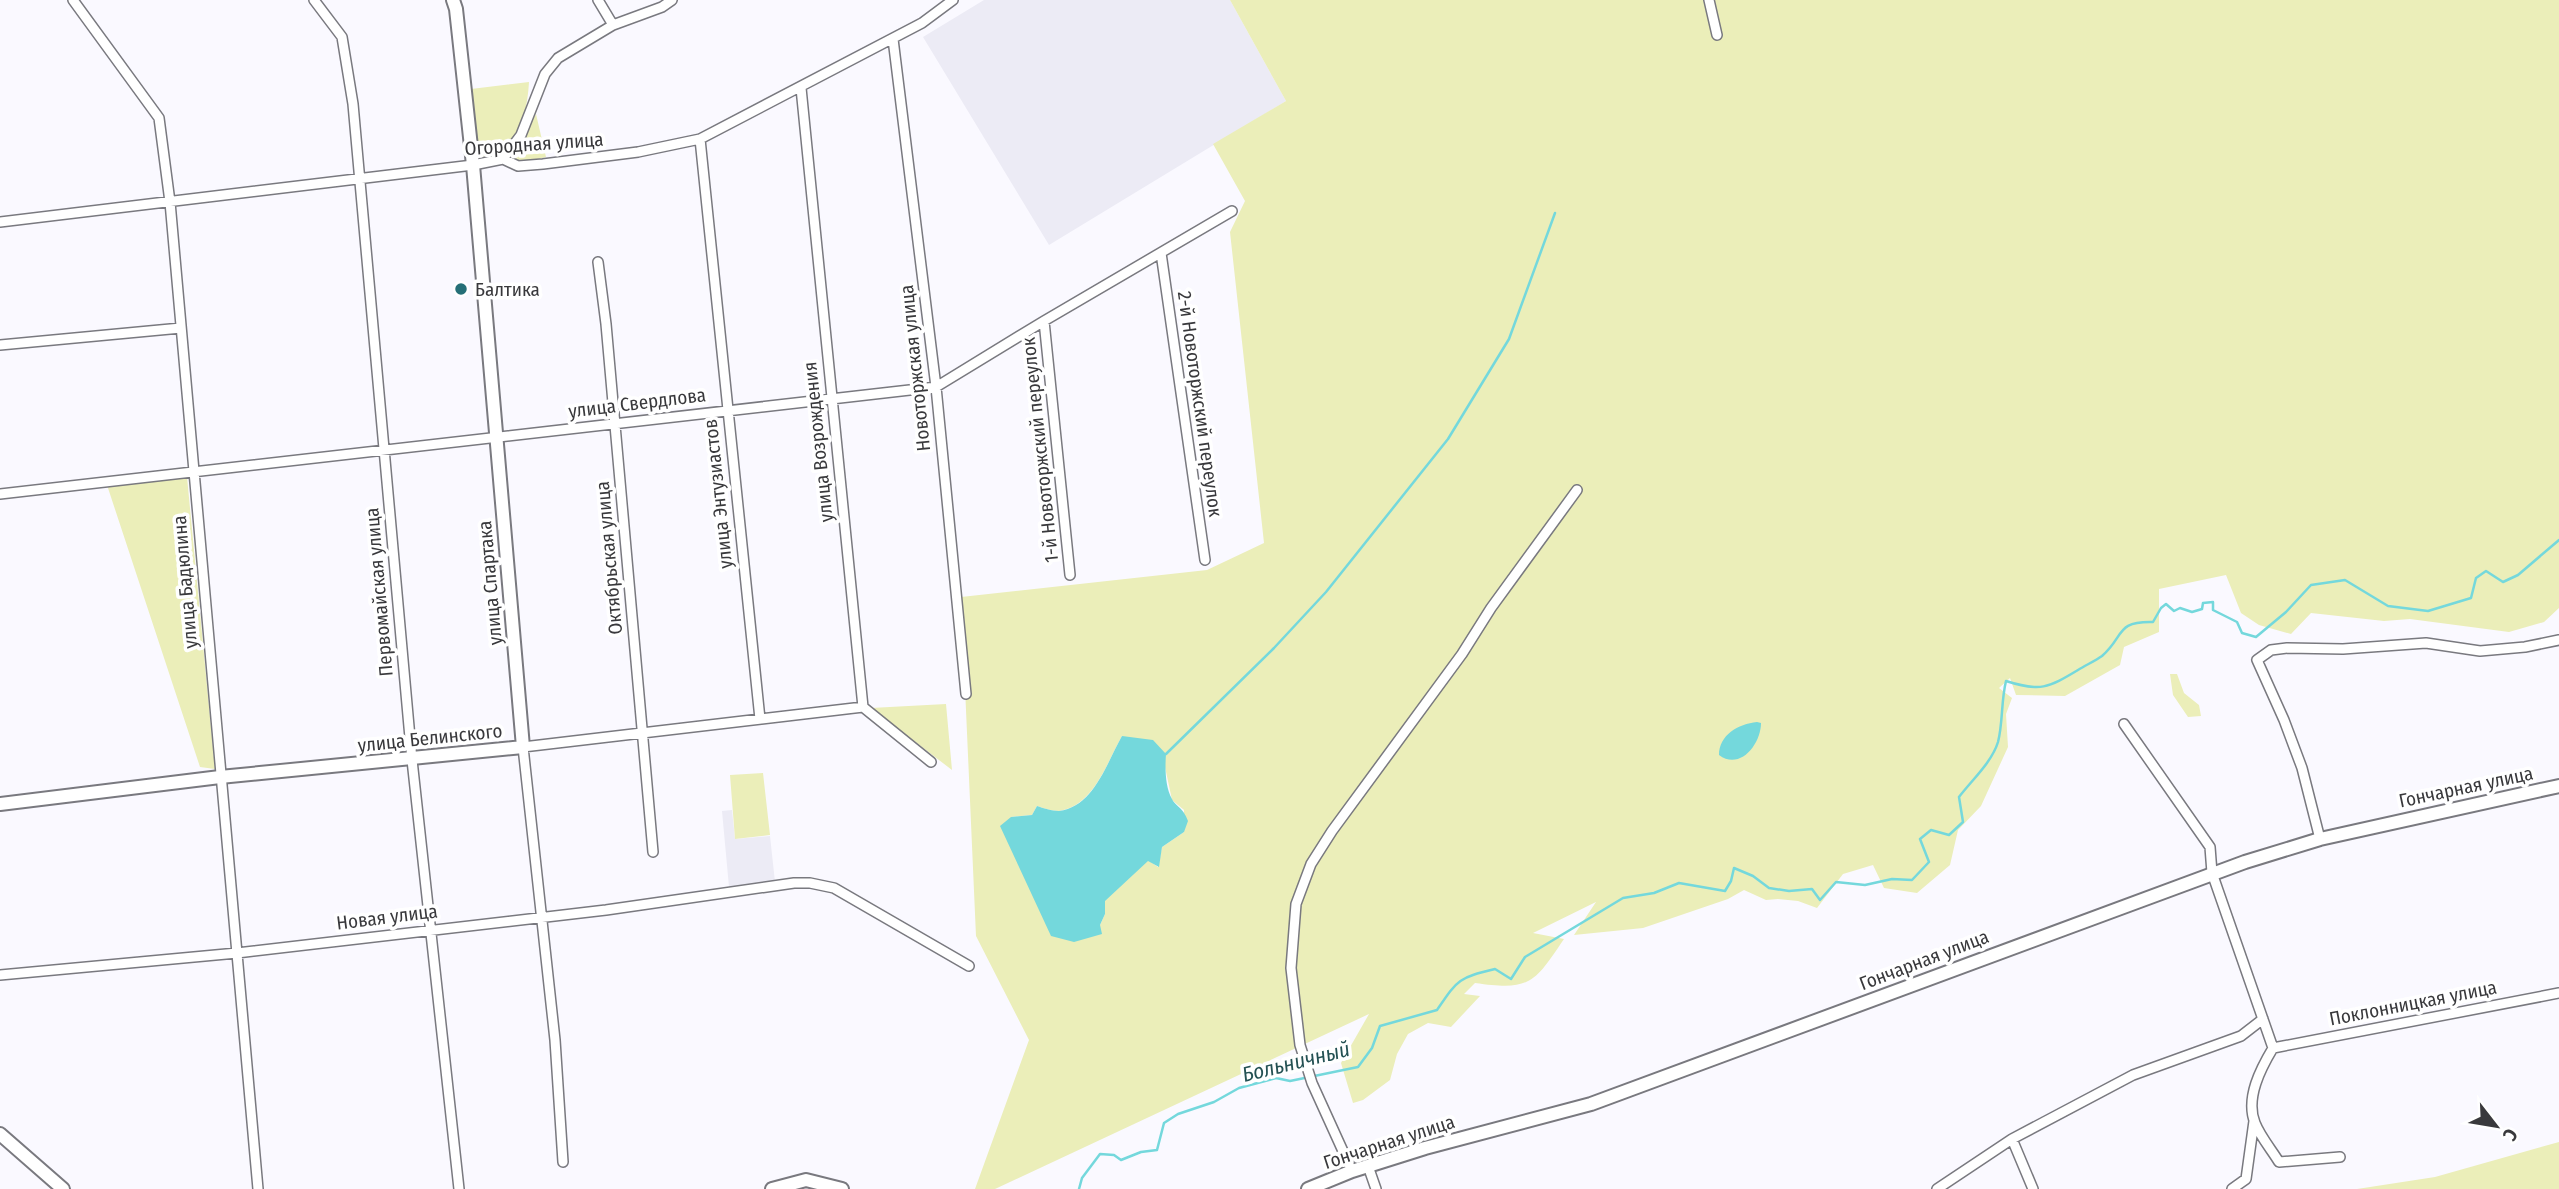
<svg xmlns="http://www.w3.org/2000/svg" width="2559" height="1189" viewBox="0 0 2559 1189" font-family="'Fira Sans Condensed',sans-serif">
<rect width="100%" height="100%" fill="#faf9ff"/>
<path fill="#ecebf5" d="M984,0h246l56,101 -237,144 -126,-208z
M732,810l3,29 35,-3 5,46 -46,5 -7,-76z"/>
<path fill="#ebeeb9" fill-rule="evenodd" d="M1230,0h1329v608l-15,14 -35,10 -99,-13 -26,2 -73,-8 -20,21 -32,-9 -18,-12 -15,-38 -67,14v43l-35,15 -4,18 -55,31 -49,-1 -6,-17 -11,10 13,10 -6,16 2,33 -27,59 -23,24 -8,35 -33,28 -33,-5 -11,-23 -30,9 -26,34 -19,-7 -20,-2 -12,1 -22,-10 -16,9 -85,29 -69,7 22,-33 -63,31 31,6c-30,44 -33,52 -89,44l-11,11 16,2 -29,31 -23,-4 -20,11 -11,20 -7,26 -27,20 -10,3 -12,-40 28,-49 -374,175h-20l54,-149 -53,-104 -15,-339 246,-27 57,-27 -34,-311 15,-31 -32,-57 73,-43zM1122,736l43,31 7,33 12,10v22l-22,15 -4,20 -10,-7 -44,41 1,13 -5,11 -89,-108 21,-2 5,-9c6,2 15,5 22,5 35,-5 48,-49 63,-75z
M529,82c-2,33 -10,69 -48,75l-6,-3 -4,-65z
M536,114l10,43 -28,7 -7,-3 -1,-5 15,-22z
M187,477l28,292 -15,-2 -93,-282z
M2170,674h7l7,19 15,12 2,11 -13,1 -15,-22z
M946,704l6,66 -81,-62z
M763,773l7,62 -35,4 -5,-64z
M2559,1142v47h-202l78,-12z"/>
<path fill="#74d8dc" d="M1757,722l4,1c0,21 -21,48 -42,32 0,-20 19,-31 38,-33z
M1122,736l31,4 13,14c-1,13 -1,33 6,45 4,8 11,8 16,22l-4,11 -22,15 -3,20 -11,-6 -43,40v13l-5,11 2,9 -28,8 -23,-6 -51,-110 11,-9 21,-2 5,-9c6,2 15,5 22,5 35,-4 48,-49 63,-75z"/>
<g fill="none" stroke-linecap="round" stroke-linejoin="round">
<path stroke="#74d8dc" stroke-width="2.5" d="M1166,754l108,-106 52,-56 122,-153 61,-100 46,-126
M1079,1189l3,-11 18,-24 14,1 7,5 20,-8 16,-2 7,-27 14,-9 36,-12 25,-14 37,-10 14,3 68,-14 14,-19 8,-22 57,-16c21,-31 21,-32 58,-41l16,10 14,-22 98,-59 31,-5 25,-10 46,8 6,-10 3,-13 19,8 16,12 20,3 23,-2 8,11 16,-18 29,3 27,-6 20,1 17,-18 -9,-23 11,-9 18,5 14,-13 -4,-25c12,-16 33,-35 39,-55 5,-19 3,-41 8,-61 34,11 42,7 72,-11 8,-5 17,-9 24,-14 23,-20 13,-35 51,-34l8,-14 5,-4 8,7 6,-3 12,4 10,-3 1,-6 10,-1v8l24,12 5,11 14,4 30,-25 25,-27 34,-5 43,26 40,5 43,-13 5,-20 10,-7 17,11 15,-7 41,-35"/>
<defs>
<path id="minor" d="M73,0l86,118 11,84 88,987
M314,0l28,37 11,67 59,656 47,429
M598,0l15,25
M1709,0l8,35
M893,39l43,348 30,307
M801,88l62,619 68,55
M700,139l60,580
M503,159l18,-24 24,-61 13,-16 55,-33 49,-18 10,-7
M0,222l473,-57 30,-6 15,7 25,-2 95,-12 62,-13 222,-116 31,-23
M1161,253l44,307
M598,262l8,62 47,528
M1044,321l26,254
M0,345l181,-17
M0,494l936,-107 108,-66 188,-110
M2124,724l86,123 2,26 61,175c-12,20 -28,50 -18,75 5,13 16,26 24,39l61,-5
M2320,839l-18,-71 -18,-48 -27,-60 14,-10 16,-2 56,1 83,-6 54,8 45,-4 34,-7
M0,975l237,-22 369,-43 188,-27h16l24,5 135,78
M2273,1048l286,-55
M2012,1139l21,50
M563,1162l-8,-122 -32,-293 340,-40
M1368,1166l8,23
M1352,1171l-40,-88 -12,-38 -9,-77 5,-64 15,-40 21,-33 130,-177 29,-46 86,-118
M1937,1189l75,-50 121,-64 108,-39 22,-17
M2232,1189l14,-10 8,-58"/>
<path id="tertiary" d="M0,804l220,-27 303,-30 -50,-582 -17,-156 -3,-9
M0,1134l63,55
M772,1189l34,-9 36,9
M1308,1189l44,-18 73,-23 166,-44 654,-242 75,-23 239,-53"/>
</defs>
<use href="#minor" stroke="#79797f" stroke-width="12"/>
<use href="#tertiary" stroke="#79797f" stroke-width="16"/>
<use href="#minor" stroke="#fff" stroke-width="9"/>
<use href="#tertiary" stroke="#fff" stroke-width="12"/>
</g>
<circle fill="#256f77" stroke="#fff" stroke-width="2.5" cx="461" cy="289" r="7"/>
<g text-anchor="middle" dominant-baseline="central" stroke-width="7" stroke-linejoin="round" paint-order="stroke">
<g font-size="19" fill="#39393c" stroke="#fff">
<text transform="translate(534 144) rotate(-4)">Огородная улица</text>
<text transform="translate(915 368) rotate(-96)">Новоторжская улица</text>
<text transform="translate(637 403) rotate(-7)">улица Свердлова</text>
<text transform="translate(1200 404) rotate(82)">2-й Новоторжский переулок</text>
<text transform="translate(818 442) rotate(-96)">улица Возрождения</text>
<text transform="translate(1040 450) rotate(-96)">1-й Новоторжский переулок</text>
<text transform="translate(718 494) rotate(-96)">улица Энтузиастов</text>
<text transform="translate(609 558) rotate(-95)">Октябрьская улица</text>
<text transform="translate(185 582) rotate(-95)">улица Бадюлина</text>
<text transform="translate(490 583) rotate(-95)">улица Спартака</text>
<text transform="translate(379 592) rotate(-95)">Первомайская улица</text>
<text transform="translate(430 738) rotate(-6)">улица Белинского</text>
<text transform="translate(2466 787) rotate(-12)">Гончарная улица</text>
<text transform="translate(387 917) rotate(-7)">Новая улица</text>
<text transform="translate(1924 960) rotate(-21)">Гончарная улица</text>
<text transform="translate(2413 1003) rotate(-11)">Поклонницкая улица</text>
<text transform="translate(1389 1142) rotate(-18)">Гончарная улица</text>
</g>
<g font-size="19" fill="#39393c" stroke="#fff" text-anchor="start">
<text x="475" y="289">Балтика</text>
</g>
<g font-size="21" font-style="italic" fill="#245153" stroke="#fff">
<text transform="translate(1296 1062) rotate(-14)">Больничный</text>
</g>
</g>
<g transform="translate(2496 1126) rotate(121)" stroke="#ffffff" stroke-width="5" paint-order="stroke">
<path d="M0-5L12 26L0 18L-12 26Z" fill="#39393c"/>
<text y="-10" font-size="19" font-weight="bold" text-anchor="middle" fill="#39393c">С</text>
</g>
</svg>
